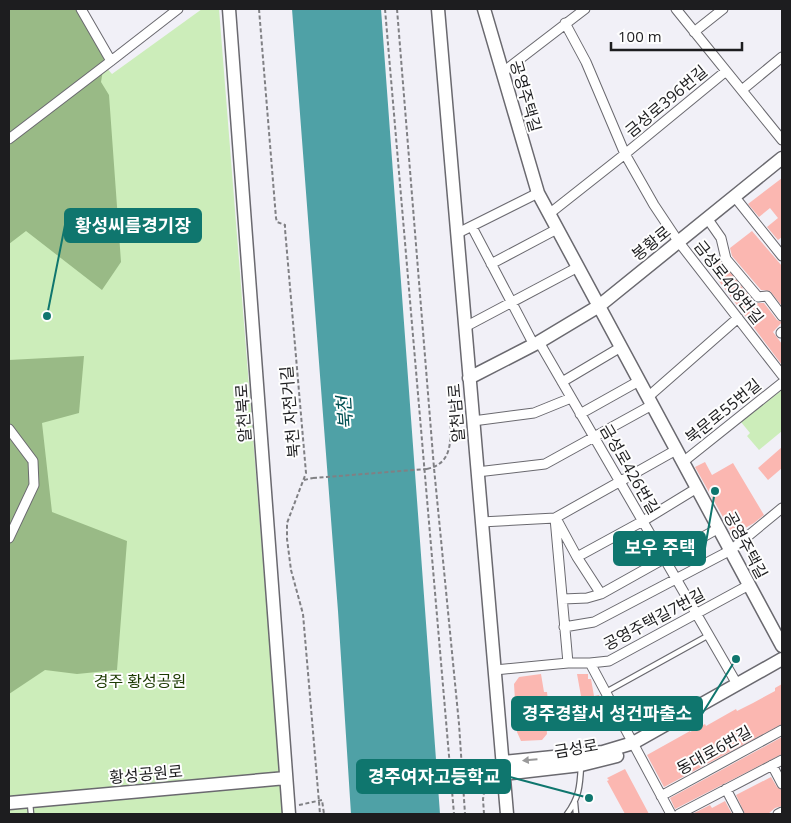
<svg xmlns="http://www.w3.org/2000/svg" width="791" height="823" viewBox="0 0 791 823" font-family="'Open Sans','Noto Sans KR',sans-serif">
<rect width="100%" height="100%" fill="#f1f0f7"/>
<path fill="#ccedba" d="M9,9h46l57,65 90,-65h17l64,805h-274z
M782,390v41l-23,19 -12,-14 3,-3 -9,-11z"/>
<path fill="#99ba86" d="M9,9h69l27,49 -4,24 8,13 12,167 -19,28 -76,-59 -17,13z
M84,356l-5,57 -37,10 10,89 75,29 -10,129 -40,4 -32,-4 -36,24v-334z"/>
<path fill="#4fa1a6" d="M292,9h89l59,805h-89l-13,-203z"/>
<path fill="#fbb7b1" d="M782,178v59l-4,3 -11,-13 11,-9 -8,-10 -11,9 -11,-13z
M752,231l30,35v40l-12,-15 -9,-1 -29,-34 -2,-8z
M720,259l33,42 3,2h8l13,17 5,2 -9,10 9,12v21l-73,-97z
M782,447v21l-14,12 -10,-12z
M705,462l7,13 21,-12 31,52 -10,8 -21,12 -38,-68z
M541,674l3,18h3l3,28 -4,1 1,13 -5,6 -21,1 -4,-9 -3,-48 5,-7z
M577,674h11v5h3l3,17 5,-1 3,8h1l1,12 6,-1 2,12 -34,5 -2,-16 5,-1 -2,-17 2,-1z
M782,684v40l-118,63 -17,-32 43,-24v1l15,-8 1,2 30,-17 1,2 16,-8 22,-12v-3z
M782,737v17l-107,55 -5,-11z
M625,769l24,45h-24l-18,-33 2,-1 -2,-2z
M771,777l6,10 5,3v16l-7,2 -7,6h-23l-9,-19z
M725,801l7,13h-40l18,-9 2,3z"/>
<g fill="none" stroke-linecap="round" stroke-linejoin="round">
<defs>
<path id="lane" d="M606,692l103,-57
M30,803l1,11
M575,803l1,11
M567,814c12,-16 13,-28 14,-48"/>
<path id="street" d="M81,9l30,52 67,-52
M676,9l106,131
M565,23l21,39 39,92 29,51 24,36 104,134
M694,32l29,-23
M503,72l82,-63
M742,90l40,-33
M9,139l102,-78
M734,196l48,60
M549,214l76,-60 101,-83
M707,218l14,20 5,21 32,38 9,-1 15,20
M472,227l62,118
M458,233l80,-40
M491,264l66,-35
M465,327l113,-60
M781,333l1,-1
M539,342l198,342
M562,382l59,-35
M648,397l90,-79
M580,414l59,-33
M473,421l61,-8 37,-15
M9,429l24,32 1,24 -25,53
M683,462l99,-79
M477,472l68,-8 107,-59
M555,518l13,145
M481,522l74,-4 121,-68
M558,522l19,35 24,37
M577,557l66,-36 54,-33
M563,599l24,-1 14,-4 118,-66
M564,627l30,-5 137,-72 51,-42
M590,663l81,151
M495,670l73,-7h22l19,-2 140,-76
M772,765l10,19
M726,789l13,25
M661,796l121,-66
M679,814l103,-54
M778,814l4,-2"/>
<path id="secondary" d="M229,9l60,805
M438,9l69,805
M484,9l54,184 244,453
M469,378l70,-36 60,-36 183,-148
M503,762l100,-10 30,-9 149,-84
M504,774l77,-9 36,-9
M9,803l277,-25"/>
</defs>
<use href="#lane" stroke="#6a696f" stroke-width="7"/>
<use href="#street" stroke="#6a696f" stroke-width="11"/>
<use href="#secondary" stroke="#6a696f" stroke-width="15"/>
<path stroke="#808084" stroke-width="2" stroke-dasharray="4 2.5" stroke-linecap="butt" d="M259,9l17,209 1,4 8,3v4l21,244 -19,50v16l4,31 12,44 17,200
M385,9l69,805
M397,9l37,459 25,256 6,90
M427,469c40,-9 12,-56 32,-80
M304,480l9,-2
M299,805l23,-5 2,14
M484,814l-1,-15 2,-12 9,-6"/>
<use href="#lane" stroke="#fff" stroke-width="4.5"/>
<use href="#street" stroke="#fff" stroke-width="9"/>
<use href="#secondary" stroke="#fff" stroke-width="12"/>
<path stroke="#808084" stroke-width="2" stroke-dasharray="4 2.5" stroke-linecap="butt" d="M313,478l114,-9"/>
</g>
<defs><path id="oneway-solid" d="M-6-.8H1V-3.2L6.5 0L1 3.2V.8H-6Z" transform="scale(1.25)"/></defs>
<use fill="#99999a" href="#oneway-solid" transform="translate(530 760) rotate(175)"/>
<g text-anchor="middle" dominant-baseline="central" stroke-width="4" stroke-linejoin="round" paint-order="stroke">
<g font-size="16" fill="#1d1d1f" stroke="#fefefe">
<text transform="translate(526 96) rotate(74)">공영주택길</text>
<text transform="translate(666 101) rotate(-40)">금성로396번길</text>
<text transform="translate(651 243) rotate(-39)">봉황로</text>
<text transform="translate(729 282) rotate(52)">금성로408번길</text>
<text transform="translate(723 411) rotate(-39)">북문로55번길</text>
<text transform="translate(290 412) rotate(-95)">북천 자전거길</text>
<text transform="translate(243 413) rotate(-94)">알천북로</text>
<text transform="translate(456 413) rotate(-95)">알천남로</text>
<text transform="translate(630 469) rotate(60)">금성로426번길</text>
<text transform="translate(746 545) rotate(62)">공영주택길</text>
<text transform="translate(654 619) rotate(-28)">공영주택길7번길</text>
<text transform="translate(576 748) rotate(-10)">금성로</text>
<text transform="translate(714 750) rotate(-29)">동대로6번길</text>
<text transform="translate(146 774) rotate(-5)">황성공원로</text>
</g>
<g font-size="16" fill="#1c3a02" stroke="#fefefe">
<text x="140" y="681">경주 황성공원</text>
</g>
<g font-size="18" font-style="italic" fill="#015053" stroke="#fefefe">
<text transform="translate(344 413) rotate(-94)">북천</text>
</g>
</g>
<path fill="none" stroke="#0f766e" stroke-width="2" d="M47 316L65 225M715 491L705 548M736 659L702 714M589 798L510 777"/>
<g fill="#0f766e" stroke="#fefefe" stroke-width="2">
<circle cx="47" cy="316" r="5"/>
<circle cx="715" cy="491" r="5"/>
<circle cx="736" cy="659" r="5"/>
<circle cx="589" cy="798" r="5"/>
</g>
<g fill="#0f766e" stroke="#0f766e" stroke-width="2">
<rect x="65" y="209" width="136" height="33" rx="5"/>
<rect x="614" y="532" width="91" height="33" rx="5"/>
<rect x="512" y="697" width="190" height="33" rx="5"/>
<rect x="357" y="760" width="153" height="33" rx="5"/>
</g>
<g font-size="18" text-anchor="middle" font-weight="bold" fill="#fff">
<text x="133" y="232">황성씨름경기장</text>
<text x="660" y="554">보우 주택</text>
<text x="607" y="720">경주경찰서 성건파출소</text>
<text x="434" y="783">경주여자고등학교</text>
</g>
<rect width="791" height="823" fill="none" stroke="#1d1d1f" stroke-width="20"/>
<path d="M611 42v8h131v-8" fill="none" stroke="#1d1d1f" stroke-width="2.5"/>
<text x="618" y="42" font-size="15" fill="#1d1d1f" stroke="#fefefe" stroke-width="4" paint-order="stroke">100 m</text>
</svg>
